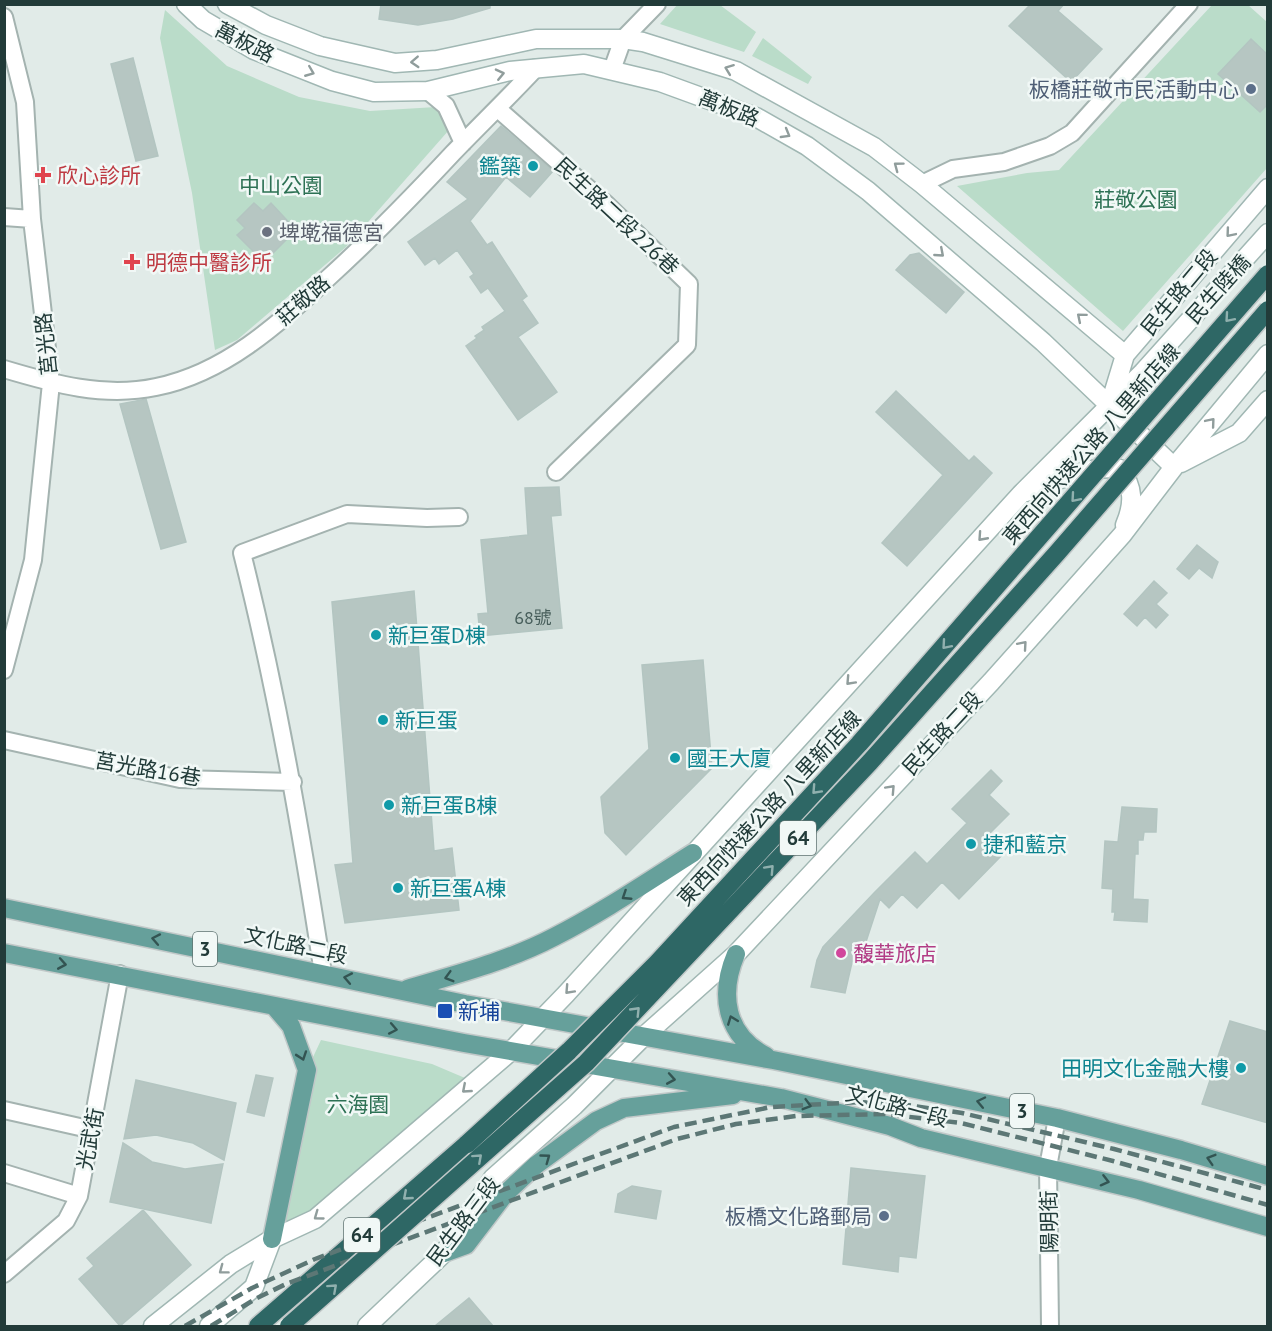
<svg xmlns="http://www.w3.org/2000/svg" width="1272" height="1331" viewBox="0 0 1272 1331" font-family="'PT Sans','Noto Sans TC',sans-serif">
<rect width="100%" height="100%" fill="#e1ebe8"/>
<path fill="#badcc9" d="M678,4l42,1 36,27 -12,20 -84,-28z
M1212,5h36l19,17v146l-144,163 -166,-145 70,-13 32,-3z
M165,10l62,56 72,31 71,14 66,-4 13,23 -103,117 -109,93 -22,10 -23,-157 -32,-155z
M763,38l49,39 -4,7 -56,-28z
M321,1040l111,24 33,14 -150,141 -43,20 35,-169z"/>
<path fill="#b6c6c2" stroke="#b3c5c1" stroke-width="1.5" d="M381,4h109v4l-37,11 -35,6 -39,-6z
M1031,4h33l-6,7 44,38 -31,33 -62,-56z
M1251,39l17,16v49l-8,8 -42,-38z
M133,58l25,98 -22,5 -25,-97z
M501,126l52,45 -23,26 -24,-20 -36,44 17,24 5,-3 35,54 -5,4 16,23 -20,14 39,55 -39,28 -52,-74 11,-8 -2,-2 9,-6 -2,-3 23,-16 -17,-23 -7,5 -11,-16 4,-3 -17,-24 -18,14 -4,-6 -10,7 -17,-23 60,-43 -21,-17z
M254,203l9,8 8,-8 25,27 -32,32 -27,-27 8,-7 -8,-8z
M919,253l45,39 -18,21 -50,-43 14,-15z
M896,391l73,70 5,-5 18,17 -85,93 -25,-23 61,-68 -67,-63z
M146,399l40,143 -25,7 -41,-145z
M559,487l2,28 -10,1 11,112 -82,8 -2,-22 10,-1 -7,-73 47,-5 -3,-47z
M1197,545l21,17 -6,16 -13,-10 -10,11 -12,-10z
M1154,581l13,12 -11,11 12,11 -12,13 -11,-11 -8,9 -13,-12z
M414,591l20,260 18,-3 7,62 -114,13 -10,-58 18,-2 -21,-261z
M703,660l9,108 -86,87 -21,-22 -4,-36 48,-48 -7,-84z
M991,770l11,11 -13,14 20,19 -22,22 17,17 -45,46 -17,-17 -25,26 -15,-14 -13,14 -9,-9 -20,61 -7,-2 -8,35 -34,-6 6,-27 6,-13 51,-54 41,-41 12,12 40,-41 -15,-14z
M1122,807l35,2 -1,23h-12l-1,8h-5v14h-3l-2,45 15,1 -1,22 -33,-2 1,-8h-3l1,-23 -11,-1 3,-47 13,1z
M1230,1021l38,11v91l-66,-19z
M256,1075l17,3 -9,38 -17,-4z
M136,1080l100,23 -12,57 -31,-17 -37,-8 -32,4z
M123,1143l29,19 33,7 38,-5 -12,59 -101,-21z
M851,1168l74,8 -9,82 -17,-2 -1,16 -55,-8z
M632,1186l29,5 -5,28 -41,-7 3,-18z
M143,1210l48,55 -71,61 -41,-47 15,-13 -7,-8z
M469,1298l24,28h-58z"/>
<g fill="none" stroke-linecap="round" stroke-linejoin="round">
<defs>
<path id="street" d="M4,17l21,85 7,117 19,164 -18,177 -29,110
M612,70l11,-31 34,-35
M428,91l18,15 17,37
M498,109l107,94 84,81 -2,61 -131,127
M922,184l31,-15 51,-7 46,-16 22,-13 117,-129
M4,217l28,2
M4,369c50,15 100,29 152,18 69,-14 121,-62 171,-108 44,-40 85,-82 126,-126 27,-28 56,-56 83,-85
M4,740l176,39 113,3
M323,973c-22,-142 -46,-281 -81,-420l105,-39 80,4 32,-1
M4,1110l89,20
M4,1173l75,23
M4,1274l62,-53 13,-25 41,-222
M1050,1326l-2,-159 9,-49"/>
<path id="secondary" d="M186,4l17,16 51,30 78,31 42,11 54,-1 82,-20 74,-7 76,18 96,35 51,29 61,45 175,151 131,125
M227,4l39,21 54,21 75,17 42,-3 99,-21h87l20,3 93,29 138,76 48,37 203,171
M1111,401l14,-46 143,-167
M1181,463l58,-30 29,-33
M1026,492c29,-10 63,-28 94,-23 14,18 14,35 5,56
M153,1326l78,-62 41,-25 43,-20 196,-168 55,-57 455,-500 122,-122 125,-139
M209,1326l45,-39 18,-48
M367,1326l77,-73 49,-75 81,-72 69,-69 93,-83 255,-272 131,-147 52,-68 94,-113"/>
<path id="primary" d="M4,908l461,96 308,56 284,58 124,32 87,26
M4,953l460,90 317,55 109,28 31,12 218,52 129,37
M736,954c-17,40 -11,81 30,102
M407,989c50,-15 101,-28 147,-52 49,-25 93,-55 139,-84
M272,1239l35,-169 -16,-44 -17,-20
M444,1253l22,-8 39,-51 31,-29 60,-44 28,-13 109,-13"/>
<path id="highway" d="M258,1326l209,-182"/>
</defs>
<use href="#street" stroke="#a4b3b0" stroke-width="20"/>
<use href="#secondary" stroke="#a0b7b3" stroke-width="21"/>
<use href="#primary" stroke="#c1c8c8" stroke-width="21"/>
<use href="#highway" stroke="#c1c8c8" stroke-width="21"/>
<use href="#street" stroke="#fff" stroke-width="16"/>
<use href="#secondary" stroke="#fff" stroke-width="18"/>
<use href="#primary" stroke="#66a09b" stroke-width="18"/>
<use href="#highway" stroke="#2e6765" stroke-width="18"/>
<path stroke="#5c7775" stroke-width="4.5" stroke-dasharray="12 6" stroke-linecap="butt" d="M185,1326l67,-38 63,-29 359,-132 97,-20 89,-5 47,3 55,8 152,36 154,41
M211,1326l46,-28 29,-14 391,-145 59,-15 60,-8 89,-2 76,9 152,38 155,44"/>
<defs>
<path id="highway-bridge" d="M467,1144l102,-93 88,-88 202,-219 409,-470
M289,1326l297,-263 284,-301 187,-209 211,-243"/>
</defs>
<use href="#highway-bridge" stroke="#c1c8c8" stroke-width="21" stroke-linecap="butt"/>
<use href="#highway-bridge" stroke="#2e6765" stroke-width="18"/>
</g>
<defs><path id="oneway-chevron" d="M-2-3.5L2.5 0L-2 3.5" fill="none" stroke-width="1.6" stroke-linecap="round" stroke-linejoin="round" transform="scale(1.5)"/></defs>
<g stroke="#909d9c">
<use href="#oneway-chevron" transform="translate(415 62) rotate(177)"/>
<use href="#oneway-chevron" transform="translate(729 69) rotate(-159)"/>
<use href="#oneway-chevron" transform="translate(310 72) rotate(22)"/>
<use href="#oneway-chevron" transform="translate(500 74) rotate(-13)"/>
<use href="#oneway-chevron" transform="translate(786 134) rotate(30)"/>
<use href="#oneway-chevron" transform="translate(898 166) rotate(-143)"/>
<use href="#oneway-chevron" transform="translate(1230 233) rotate(130)"/>
<use href="#oneway-chevron" transform="translate(940 253) rotate(41)"/>
<use href="#oneway-chevron" transform="translate(1081 317) rotate(-140)"/>
<use href="#oneway-chevron" transform="translate(1211 422) rotate(-50)"/>
<use href="#oneway-chevron" transform="translate(982 537) rotate(132)"/>
<use href="#oneway-chevron" transform="translate(1023 645) rotate(-49)"/>
<use href="#oneway-chevron" transform="translate(850 681) rotate(133)"/>
<use href="#oneway-chevron" transform="translate(891 789) rotate(-47)"/>
<use href="#oneway-chevron" transform="translate(569 990) rotate(133)"/>
<use href="#oneway-chevron" transform="translate(466 1089) rotate(139)"/>
<use href="#oneway-chevron" transform="translate(318 1216) rotate(144)"/>
<use href="#oneway-chevron" transform="translate(223 1270) rotate(143)"/>
</g>
<g stroke="#90b0ae">
<use href="#oneway-chevron" transform="translate(1229 318) rotate(131)"/>
<use href="#oneway-chevron" transform="translate(1075 498) rotate(131)"/>
<use href="#oneway-chevron" transform="translate(946 645) rotate(131)"/>
<use href="#oneway-chevron" transform="translate(816 790) rotate(133)"/>
<use href="#oneway-chevron" transform="translate(770 869) rotate(-47)"/>
<use href="#oneway-chevron" transform="translate(636 1011) rotate(-46)"/>
<use href="#oneway-chevron" transform="translate(478 1158) rotate(-42)"/>
<use href="#oneway-chevron" transform="translate(407 1196) rotate(139)"/>
<use href="#oneway-chevron" transform="translate(333 1288) rotate(-42)"/>
</g>
<g stroke="#335452">
<use href="#oneway-chevron" transform="translate(626 896) rotate(147)"/>
<use href="#oneway-chevron" transform="translate(156 939) rotate(-169)"/>
<use href="#oneway-chevron" transform="translate(62 964) rotate(10)"/>
<use href="#oneway-chevron" transform="translate(449 977) rotate(164)"/>
<use href="#oneway-chevron" transform="translate(348 978) rotate(-169)"/>
<use href="#oneway-chevron" transform="translate(732 1020) rotate(-111)"/>
<use href="#oneway-chevron" transform="translate(393 1029) rotate(11)"/>
<use href="#oneway-chevron" transform="translate(302 1056) rotate(71)"/>
<use href="#oneway-chevron" transform="translate(671 1079) rotate(10)"/>
<use href="#oneway-chevron" transform="translate(981 1102) rotate(-168)"/>
<use href="#oneway-chevron" transform="translate(807 1105) rotate(16)"/>
<use href="#oneway-chevron" transform="translate(546 1158) rotate(-36)"/>
<use href="#oneway-chevron" transform="translate(1211 1159) rotate(-163)"/>
<use href="#oneway-chevron" transform="translate(1105 1181) rotate(14)"/>
</g>
<g fill="#5c6f8a" stroke="#f1f8f6" stroke-width="2">
<circle cx="1251" cy="89" r="6"/>
<circle cx="884" cy="1216" r="6"/>
</g>
<g fill="#0f9aa8" stroke="#f1f8f6" stroke-width="2">
<circle cx="533" cy="166" r="6"/>
<circle cx="376" cy="635" r="6"/>
<circle cx="383" cy="720" r="6"/>
<circle cx="675" cy="758" r="6"/>
<circle cx="389" cy="805" r="6"/>
<circle cx="971" cy="844" r="6"/>
<circle cx="398" cy="888" r="6"/>
<circle cx="1241" cy="1068" r="6"/>
</g>
<g fill="#e0444e" stroke="#f1f8f6" stroke-width="2">
<path d="M40 166h6v6h6v6h-6v6h-6v-6h-6v-6h6z"/>
<path d="M129 253h6v6h6v6h-6v6h-6v-6h-6v-6h6z"/>
</g>
<circle fill="#6b7280" stroke="#f1f8f6" stroke-width="2" cx="267" cy="232" r="6"/>
<circle fill="#d1479c" stroke="#f1f8f6" stroke-width="2" cx="841" cy="953" r="6"/>
<rect fill="#1a4fb4" stroke="#f1f8f6" stroke-width="2" x="437" y="1003" width="16" height="16" rx="3"/>
<g text-anchor="middle" dominant-baseline="central" stroke-width="5" stroke-linejoin="round" paint-order="stroke">
<g font-size="18" fill="#475e5b">
<text x="533" y="617">68號</text>
</g>
<g fill="#f1f8f6" stroke="#607472" stroke-width="1.5">
<rect x="780" y="821" width="36" height="34" rx="4.5"/>
<rect x="193" y="932" width="24" height="34" rx="4.5"/>
<rect x="1010" y="1094" width="24" height="34" rx="4.5"/>
<rect x="344" y="1218" width="36" height="34" rx="4.5"/>
</g>
<g font-size="20" font-weight="bold" fill="#223b39">
<text x="798" y="838">64</text>
<text x="205" y="949">3</text>
<text x="1022" y="1111">3</text>
<text x="362" y="1235">64</text>
</g>
<g font-size="21" fill="#223b39" stroke="#f1f8f6">
<text transform="translate(245 42) rotate(27)">萬板路</text>
<text transform="translate(729 108) rotate(22)">萬板路</text>
<text transform="translate(617 216) rotate(43)">民生路二段226巷</text>
<text transform="translate(1218 289) rotate(-48)">民生陸橋</text>
<text transform="translate(1179 292) rotate(-50)">民生路二段</text>
<text transform="translate(303 300) rotate(-41)">莊敬路</text>
<text transform="translate(46 344) rotate(-96)">莒光路</text>
<text transform="translate(1091 444) rotate(-49)">東西向快速公路 八里新店線</text>
<text transform="translate(942 733) rotate(-47)">民生路二段</text>
<text transform="translate(148 769) rotate(10)">莒光路16巷</text>
<text transform="translate(769 808) rotate(-47)">東西向快速公路 八里新店線</text>
<text transform="translate(296 945) rotate(12)">文化路二段</text>
<text transform="translate(897 1106) rotate(15)">文化路一段</text>
<text transform="translate(90 1139) rotate(-79)">光武街</text>
<text transform="translate(463 1221) rotate(-53)">民生路三段</text>
<text transform="translate(1049 1222) rotate(-91)">陽明街</text>
</g>
<g font-size="21" fill="#4e5e75" stroke="#f1f8f6" text-anchor="end">
<text x="1239" y="89">板橋莊敬市民活動中心</text>
<text x="872" y="1216">板橋文化路郵局</text>
</g>
<g font-size="21" fill="#0d838f" stroke="#f1f8f6" text-anchor="start">
<text x="521" y="166" text-anchor="end">鑑築</text>
<text x="388" y="635">新巨蛋D棟</text>
<text x="395" y="720">新巨蛋</text>
<text x="687" y="758">國王大廈</text>
<text x="401" y="805">新巨蛋B棟</text>
<text x="983" y="844">捷和藍京</text>
<text x="410" y="888">新巨蛋A棟</text>
<text x="1229" y="1068" text-anchor="end">田明文化金融大樓</text>
</g>
<g font-size="21" fill="#be3a42" stroke="#f1f8f6" text-anchor="start">
<text x="57" y="175">欣心診所</text>
<text x="146" y="262">明德中醫診所</text>
</g>
<g font-size="21" fill="#2d7154" stroke="#f1f8f6">
<text x="281" y="185">中山公園</text>
<text x="1136" y="199">莊敬公園</text>
<text x="358" y="1104">六海園</text>
</g>
<g font-size="21" fill="#5b616d" stroke="#f1f8f6" text-anchor="start">
<text x="279" y="232">埤墘福德宮</text>
</g>
<g font-size="21" fill="#b23c85" stroke="#f1f8f6" text-anchor="start">
<text x="853" y="953">馥華旅店</text>
</g>
<g font-size="21" fill="#164399" stroke="#f1f8f6" text-anchor="start">
<text x="458" y="1011">新埔</text>
</g>
</g>
<rect width="1272" height="1331" fill="none" stroke="#223b39" stroke-width="12"/>
</svg>
